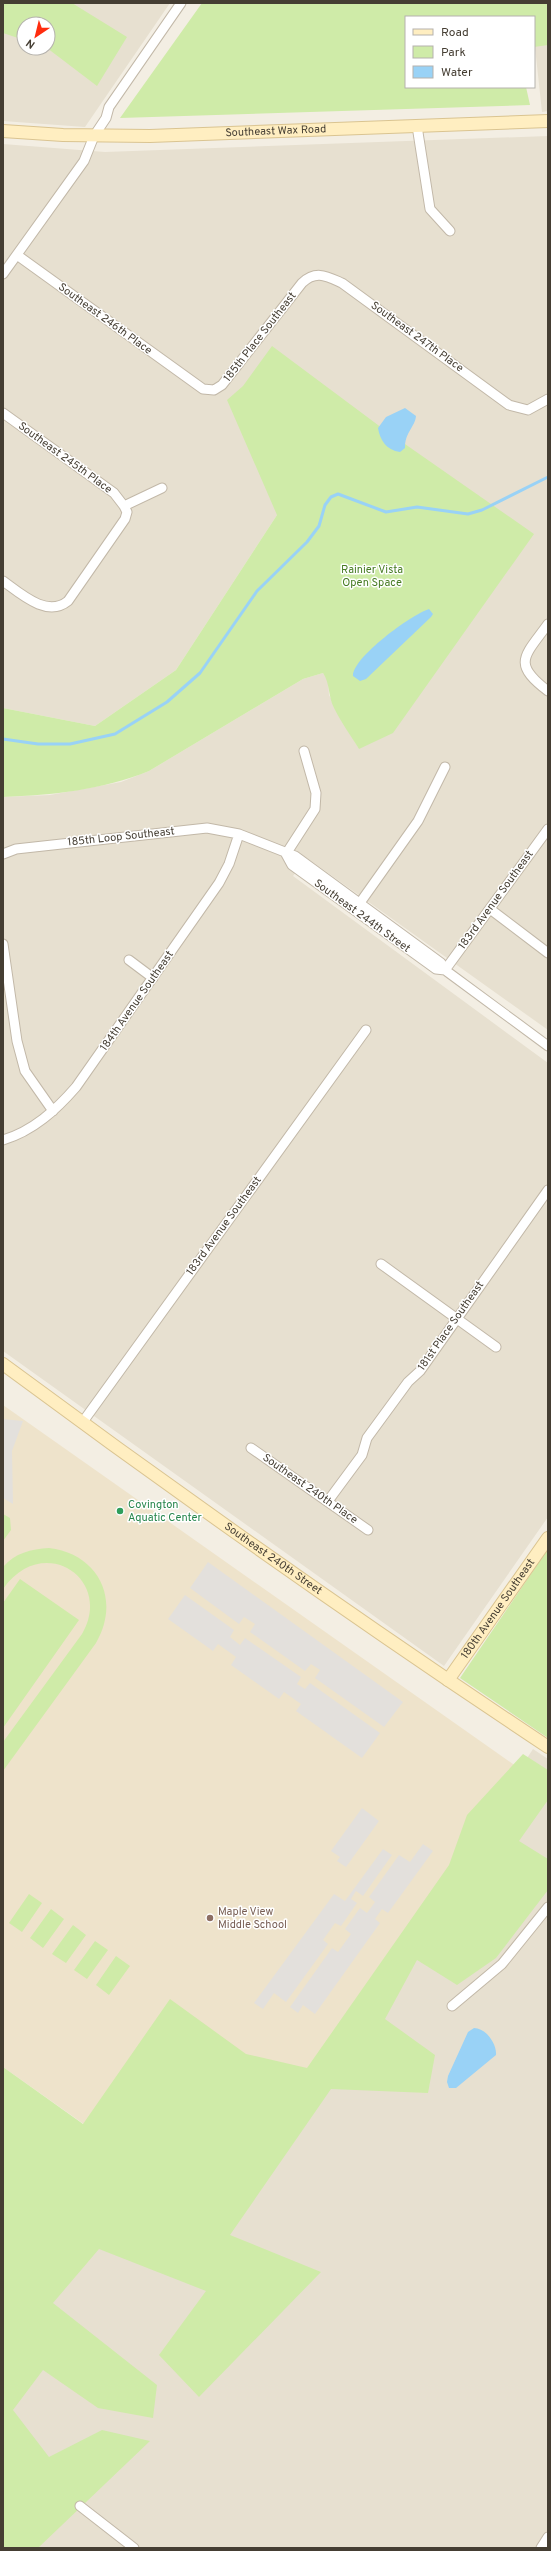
<svg xmlns="http://www.w3.org/2000/svg" width="551" height="2551" viewBox="0 0 551 2551" font-family="Overpass,sans-serif">
<rect width="100%" height="100%" fill="#f3eee3"/>
<path fill="#e7e0d0" fill-rule="evenodd" d="M3,3h167l-85,124 -82,-6zM24,24h24v24h-24z
M548,37v74l-6,1 -8,-74z
M548,136v894l-241,-172 -14,18 255,187v454l-104,149 -441,-315v-554l47,-2 71,-13 28,-11 154,-92 20,-6 5,7 1,15 30,54 -82,-234 -101,155 -81,56 -92,-18v-564l102,8z
M533,1749l15,10v789h-545v-311l517,-468z"/>
<path fill="#eee3cb" d="M3,1405l517,364 -306,447 -211,-149z"/>
<path fill="#cfeba8" d="M3,3h69l55,34 -30,49 -50,-38 1,-24h-24v16l-21,-7z
M202,3h346v42l-14,2v-30h-128v70h120l4,18 -410,13z
M272,346l110,82 152,106 -141,199 -34,16c-8,-13 -18,-27 -25,-41 -6,-12 -4,-25 -11,-35l-20,6 -154,92c-47,19 -96,24 -146,26v-89l92,18 81,-56 101,-155 -50,-115 16,-14z
M3,1514l7,4 1,12 -8,11z
M49,1548c50,6 72,52 47,95l-93,128v-29l79,-108c32,-55 -39,-102 -79,-45v-22c12,-14 28,-18 46,-19z
M548,1549v189l-88,-60z
M20,1579l59,41 -76,108v-125z
M523,1754l25,16v30l-29,41 29,18v31l-52,68 -39,27 -40,-25 -32,59 50,36 -7,38 -97,-4 -101,146 91,37 -122,125 -40,-42 47,-64 -107,-42 -46,54 104,82 -4,33 -55,-10 -55,-38 -30,40 36,47 53,-27 48,11 -112,107h-35v-481l80,57 87,-125 76,55 61,14 142,-203 18,-50z
M29,1894l13,9 -20,29 -13,-9z
M51,1909l13,10 -21,29 -13,-10z
M73,1925l13,10 -20,28 -14,-9z
M95,1941l13,9 -21,29 -13,-9z
M116,1956l14,10 -21,29 -13,-10z"/>
<path fill="#e3e0dc" d="M3,1419l20,2 -11,30 1,53 -10,-6z
M208,1562l195,140 -19,25 -69,-49 5,-8 -9,-6 -6,7 -55,-39 5,-8 -11,-7 -5,7 -49,-36z
M185,1595l49,35 -4,7 10,8 5,-7 56,39 -4,7 8,5 5,-6 70,50 -18,25 -66,-47 5,-7 -17,-12 -5,7 -48,-34 5,-8 -18,-13 -5,7 -45,-32z
M362,1808l17,13 -33,46 -9,-6 3,-4 -9,-6z
M423,1844l10,7 -45,62 -6,-4 -7,10 5,4 -65,91 -12,-9 -5,8 -8,-6 42,-59 6,4 13,-18 -6,-5 15,-21 7,5 8,-11 -6,-5 30,-42 11,7z
M383,1849l9,6 -29,41 -7,-5 -5,8 6,4 -16,23 -6,-3 -12,17 5,4 -42,58 -12,-9 -11,16 -9,-6 80,-109 11,7z"/>
<path fill="#99d2f6" d="M405,408l11,8c-1,11 -11,16 -11,32l-5,4c-14,-2 -20,-12 -22,-24l8,-11z
M429,609l4,5 -2,3 -65,62 -6,2 -7,-5c0,-19 58,-61 76,-67z
M474,2028c12,0 23,16 22,27l-40,33h-7l-2,-6 1,-6 20,-44z"/>
<g fill="none" stroke-linecap="round" stroke-linejoin="round">
<path stroke="#99d2f6" stroke-width="3" d="M3,739l35,5h32l45,-10 52,-32 33,-29 57,-82 50,-49 12,-16 6,-21 6,-8 7,-3 48,18 31,-5 51,7 14,-4 66,-33"/>
<defs>
<path id="street" d="M417,126l13,83 20,22
M17,255l186,134 11,1 8,-5 80,-102c14,-13 24,-7 40,0l167,122 19,5 20,-11
M3,274l81,-113 10,-25 12,-18 3,-11 72,-104
M3,413l111,80 10,13
M3,581c18,13 44,37 65,20l57,-82 2,-7 -3,-6 38,-18
M548,624c-23,32 -37,39 0,67
M548,829l-103,141 103,76
M3,854l13,-5 191,-21 32,6 56,22 146,107 4,7 -9,-1 -144,-104 -6,-11
M286,854l29,-45 1,-16 -12,-42
M357,907l61,-86 27,-54
M490,909l58,44
M3,944l14,97 8,30 28,40
M129,960l24,18
M3,1140c30,-9 53,-30 73,-53l143,-204 10,-19 10,-30
M381,1264l115,83
M82,1423l284,-393
M251,1448l117,82
M328,1501l34,-46 5,-17 41,-56 12,-11 128,-181
M452,2006l50,-42 46,-57
M80,2506l54,42
M541,2548l7,-11"/>
<g id="secondary">
<path id="s1" d="M3,131l60,4 87,1 398,-15"/>
<path id="s2" d="M3,1364c178,132 360,260 545,383"/>
<path id="s3" d="M448,1680l100,-142"/>
</g>
</defs>
<use href="#street" stroke="#c2b8a8" stroke-width="11"/>
<use href="#secondary" stroke="#dac491" stroke-width="14"/>
<use href="#street" stroke="#fff" stroke-width="9"/>
<use href="#secondary" stroke="#ffeec1" stroke-width="12"/>
</g>
<circle fill="#2e9e5b" stroke="#fff" stroke-width="1.5" cx="120" cy="1511" r="4"/>
<circle fill="#8d6e63" stroke="#fff" stroke-width="1.5" cx="210" cy="1918" r="4"/>
<g text-anchor="middle" dominant-baseline="central" stroke-width="3" stroke-linejoin="round" paint-order="stroke">
<g font-size="11" fill="#453e33" stroke="#fff">
<text stroke="none"><textPath href="#s1" startOffset="273">Southeast Wax Road</textPath></text>
<text transform="translate(105 319) rotate(36)">Southeast 246th Place</text>
<text transform="translate(260 337) rotate(-52)">185th Place Southeast</text>
<text transform="translate(417 337) rotate(36)">Southeast 247th Place</text>
<text transform="translate(65 458) rotate(36)">Southeast 245th Place</text>
<text transform="translate(121 837) rotate(-6)">185th Loop Southeast</text>
<text transform="translate(496 900) rotate(-54)">183rd Avenue Southeast</text>
<text transform="translate(362 916) rotate(36)">Southeast 244th Street</text>
<text transform="translate(137 1001) rotate(-55)">184th Avenue Southeast</text>
<text transform="translate(224 1226) rotate(-54)">183rd Avenue Southeast</text>
<text transform="translate(451 1326) rotate(-55)">181st Place Southeast</text>
<text transform="translate(310 1489) rotate(35)">Southeast 240th Place</text>
<text stroke="none"><textPath href="#s2" startOffset="333">Southeast 240th Street</textPath></text>
<text stroke="none"><textPath href="#s3" startOffset="87">180th Avenue Southeast</textPath></text>
</g>
<g font-size="11" fill="#467b22" stroke="#fff">
<text x="372" y="570">Rainier Vista<tspan x="372" dy="13">Open Space</tspan></text>
</g>
<g font-size="11" fill="#27864d" stroke="#fff" text-anchor="start">
<text x="128" y="1505">Covington<tspan x="128" dy="13">Aquatic Center</tspan></text>
</g>
<g font-size="11" fill="#785e54" stroke="#fff" text-anchor="start">
<text x="218" y="1912">Maple View<tspan x="218" dy="13">Middle School</tspan></text>
</g>
</g>
<rect width="551" height="2551" fill="none" stroke="#453e33" stroke-width="8"/>
<rect x="405" y="16" width="130" height="72" fill="#ffffff" stroke="#b5b2ad"/>
<rect x="413" y="29" width="20" height="6" fill="#ffeec1" stroke="#b5b2ad"/>
<text x="441" y="36" font-size="12" fill="#453e33">Road</text>
<rect x="413" y="46" width="20" height="12" fill="#cfeba8" stroke="#b5b2ad"/>
<text x="441" y="56" font-size="12" fill="#453e33">Park</text>
<rect x="413" y="66" width="20" height="12" fill="#99d2f6" stroke="#b5b2ad"/>
<text x="441" y="76" font-size="12" fill="#453e33">Water</text>
<g transform="translate(36 36) rotate(215)"><circle r="19" fill="#ffffff" stroke="#b5b2ad"/>
<path d="M0-3L7 15L0 10L-7 15Z" fill="#ff2c0e"/>
<text y="-6" font-size="11" font-weight="bold" text-anchor="middle" fill="#453e33">N</text>
</g>
</svg>
